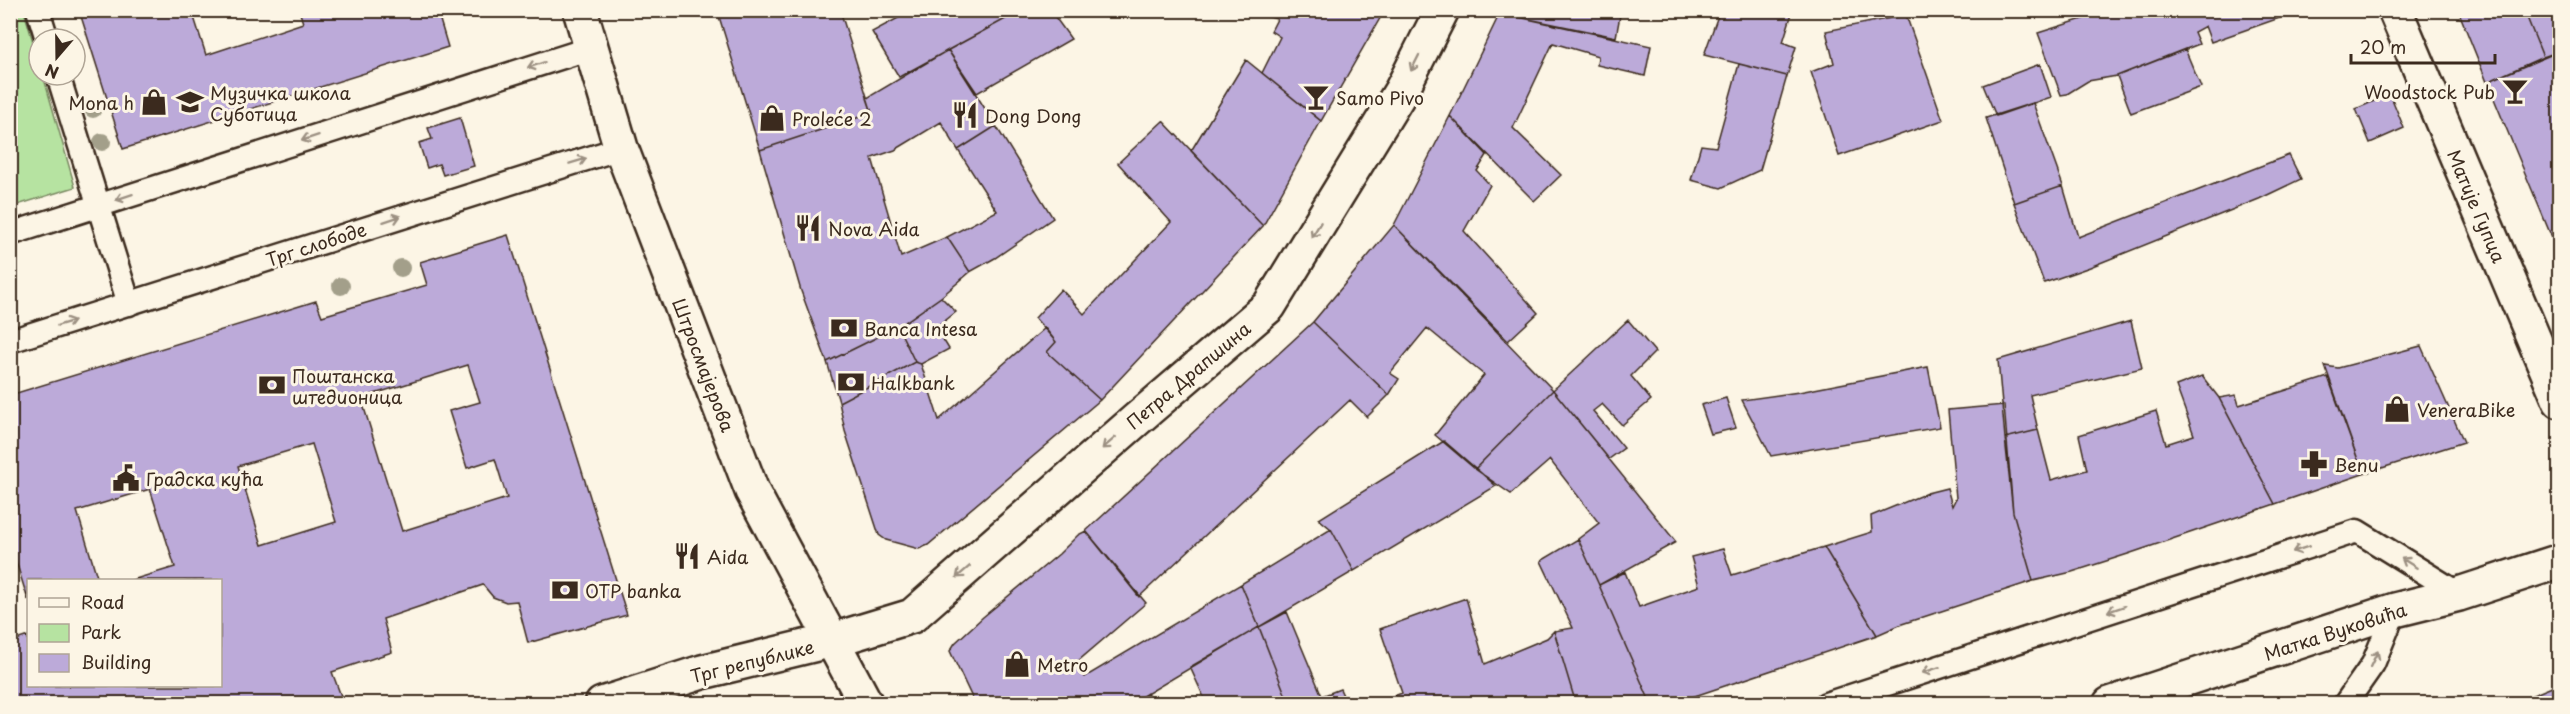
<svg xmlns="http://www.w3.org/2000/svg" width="2570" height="714" viewBox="0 0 2570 714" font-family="'Playpen Sans',sans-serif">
<rect width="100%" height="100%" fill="#fcf5e5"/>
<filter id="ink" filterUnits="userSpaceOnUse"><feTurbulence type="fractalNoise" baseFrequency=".0167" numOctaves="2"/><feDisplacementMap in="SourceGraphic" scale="12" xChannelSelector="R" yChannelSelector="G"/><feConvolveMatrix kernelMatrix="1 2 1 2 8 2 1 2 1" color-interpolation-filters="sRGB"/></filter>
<g filter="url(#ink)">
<path fill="#b6e3a1" stroke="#788660" stroke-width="1.5" d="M11,10l13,1 15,51v13h4l32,112 -64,20z"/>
<path fill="#bcaad9" stroke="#3b2a1e" stroke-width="1.5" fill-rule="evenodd" d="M79,10h124l-10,4 13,41 97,-32 -4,-13h138l11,37 -325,102z
M717,10h123l32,103 -112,37z
M913,10h109l-123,67 -27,-45z
M1022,10h28l21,29 -94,54 -29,-43z
M1243,10h135l5,3 -62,108 -59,-48 18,-36 -9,-6 6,-12z
M1501,10h120l-5,27 -116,-24z
M1720,10h73l-10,32 13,5 -9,29 -83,-21z
M2111,10h176l1,5 -77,27 -6,-16 -11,6 5,12 -82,32 -29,5 -21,13 -6,1 -23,-62z
M2458,10h66l19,47 -56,25z
M2524,10h36v41l-17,6z
M1500,13l151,33 -6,30 -48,-11 1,-9 -45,-13 -40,85 48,47 -27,26 -84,-85z
M1906,15l37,105 -104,36 -28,-84 23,-9 -8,-32z
M2185,49l16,38 -70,26 -14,-37z
M948,50l48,76 -38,24 -17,-28 -46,28 -23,8 29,99 46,-20 23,35 -29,25 -43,30 -71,35 -26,-71 -41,-141 112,-37 -5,-15z
M2560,51v206l-73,-175z
M1246,60l75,61 -58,105 -72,-75z
M1739,64l48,12 -27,94 -39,18 -30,-8 10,-35 15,2z
M2040,64l11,33 -55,19 -13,-31z
M2390,94l14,34 -34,15 -14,-34z
M2033,103l30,83 -49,17 -28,-85z
M1450,116l37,39 -10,16 13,14 -26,46 74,82 -30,28 -114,-116z
M460,118l14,48 -31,9 -4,-11 -12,4 -8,-25 13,-4 -4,-11z
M1163,121l100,105 -163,174 -53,-48 9,-10 -21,-24 26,-29 23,25 87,-92 -53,-59z
M996,126l57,92 -58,40 -25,14 -23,-35 50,-26 -39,-61z
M2289,155l12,24 -42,20 -169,68 -46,16 -30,-80 49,-17 15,51z
M1394,225l159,165 -78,79 -40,-34 49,-60 -57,-47 -37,45 9,6 -10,16 -76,-73z
M508,235l119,380 -99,28 -11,-42 -11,1 -13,-5 -10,-12 -100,34 9,33 -60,20 12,32h-231v-2l-6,2h-97v-62l18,-6v50h192v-106h-88l43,-13 -25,-78 -73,22 21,69h-70v20l-18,-58v-147l306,-94 6,15 105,-31 -7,-23zM468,365l12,37 -31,9 18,57 28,-9 12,39 -105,33 -41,-133zM312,444l24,78 -74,23 -24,-79z
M941,297l15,15 -20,16 13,21 -28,15 -6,-2 -17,-35z
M1628,320l27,32 -24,24 20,24 -29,25 -20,-21 -9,7 31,37 -15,11 -56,-69z
M2131,321l11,47 -112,27 8,35 -33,8 -7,-78z
M1313,322l76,73 -22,22 -17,-17 -211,197 -53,-66z
M898,327l17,35 -76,40 -12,-40z
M1045,328l11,14 -9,10 53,48 -172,145 -9,4 -33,-9 -7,-5 -34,-104 -6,-29 76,-40 6,2 18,56z
M2421,346l43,96 -101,32 -38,-108 13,2z
M1928,367l12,60 -169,29 -29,-56 57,-8z
M2202,376l17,22 56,106 -147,50 -56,18 -39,9 -20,-69 -8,-74 33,-8 13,50 36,-10 -8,-35 77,-24 10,33 28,-9 -18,-49z
M2328,377l35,97 -88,30 -56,-106 17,-3 3,10z
M1553,390l123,152 -77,43 -21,-46 21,-16 -49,-63 -39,34 -36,-25z
M1726,398l10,30 -25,6 -10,-29z
M2004,405l9,107 20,69 -131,43 -25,11 -53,-88 48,-15 -1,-16 56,-23 20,-5 5,18 4,-8 -8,-88z
M1444,441l52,45 -142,85 -23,-42 -12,-10z
M1331,529l23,42 -95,56 -18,-43z
M1086,531l60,72 -69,59 8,15 156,-93 18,43 -129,77h-155l-25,-53 5,-8 28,-26 76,-63 19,-19z
M1578,539l21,46 52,119h-75l-22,-73 19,-3 -32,-67z
M1824,547l53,88 -206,69h-20l-52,-119 26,-13 14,35 60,-21 -8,-29 32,-8 9,26z
M1466,598l19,66 62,-26 7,-7 22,73h-203l29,-11 -22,-64z
M1287,612l35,84 18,-7 7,15h-58l-30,-77z
M1259,627l30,77h-82l-17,-37z
M2560,685v19h-49l41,-17z
M1147,693l5,11h-22z"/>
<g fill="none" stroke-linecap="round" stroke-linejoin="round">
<defs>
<path id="service" d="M38,10l9,29
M58,75l71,229
M10,234l581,-186
M10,341l611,-193
M1826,704l531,-173 102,63
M2345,704l28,-40 22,-54"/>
<path id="pedestrian" d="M602,704l100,-32 131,-32"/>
<path id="minor" d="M833,640l79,-24 224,-196 133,-114 132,-215 41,-81"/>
<path id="tertiary" d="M580,10l41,138 131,343 114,213
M2395,10l165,391
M2110,704l285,-94 64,-16 101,-33"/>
</defs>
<use href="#service" stroke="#3b2a1e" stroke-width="27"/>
<use href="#pedestrian" stroke="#3b2a1e" stroke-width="38"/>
<use href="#minor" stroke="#3b2a1e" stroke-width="38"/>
<use href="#tertiary" stroke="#3b2a1e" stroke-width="38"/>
<use href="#service" stroke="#fcf5e5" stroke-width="22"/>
<use href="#pedestrian" stroke="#fcf5e5" stroke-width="33"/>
<use href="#minor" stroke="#fcf5e5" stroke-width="33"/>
<use href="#tertiary" stroke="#fcf5e5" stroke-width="33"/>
</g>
<g fill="#a39f8a">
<circle cx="93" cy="109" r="9"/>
<circle cx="102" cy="142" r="9"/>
<circle cx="401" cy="268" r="9"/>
<circle cx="341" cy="286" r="9"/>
</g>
<defs><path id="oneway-shaft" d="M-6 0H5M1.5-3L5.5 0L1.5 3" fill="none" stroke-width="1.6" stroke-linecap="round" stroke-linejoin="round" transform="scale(1.5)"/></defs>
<g stroke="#9c9082">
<use href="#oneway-shaft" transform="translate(1415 63) rotate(117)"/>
<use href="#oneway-shaft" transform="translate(536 65) rotate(162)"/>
<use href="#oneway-shaft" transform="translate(310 138) rotate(162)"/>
<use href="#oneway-shaft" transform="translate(578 161) rotate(-17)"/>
<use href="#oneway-shaft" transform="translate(124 197) rotate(162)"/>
<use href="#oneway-shaft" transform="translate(392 219) rotate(-18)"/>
<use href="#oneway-shaft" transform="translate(1316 230) rotate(121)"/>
<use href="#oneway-shaft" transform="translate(66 323) rotate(-17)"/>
<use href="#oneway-shaft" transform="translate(1109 443) rotate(139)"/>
<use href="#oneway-shaft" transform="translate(2301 549) rotate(162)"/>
<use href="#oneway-shaft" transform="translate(2409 563) rotate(-148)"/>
<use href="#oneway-shaft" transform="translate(963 572) rotate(139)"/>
<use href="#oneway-shaft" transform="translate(2116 609) rotate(162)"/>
<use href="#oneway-shaft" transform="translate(2374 659) rotate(-64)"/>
<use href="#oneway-shaft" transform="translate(1931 670) rotate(162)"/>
</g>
</g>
<defs>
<symbol id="bar-bare" viewBox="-9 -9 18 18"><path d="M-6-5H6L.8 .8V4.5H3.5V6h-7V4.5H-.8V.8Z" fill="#3b2a1e" stroke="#fcf5e5" stroke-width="2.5" paint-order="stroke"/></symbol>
<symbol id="shop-bare" viewBox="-9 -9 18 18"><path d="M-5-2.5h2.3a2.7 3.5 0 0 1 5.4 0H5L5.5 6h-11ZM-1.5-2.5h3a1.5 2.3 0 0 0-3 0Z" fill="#3b2a1e" stroke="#fcf5e5" stroke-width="2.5" paint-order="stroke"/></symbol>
<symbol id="school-bare" viewBox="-9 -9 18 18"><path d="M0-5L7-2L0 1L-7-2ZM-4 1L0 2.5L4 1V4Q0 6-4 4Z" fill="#3b2a1e" stroke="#fcf5e5" stroke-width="2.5" paint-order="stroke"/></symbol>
<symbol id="restaurant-bare" viewBox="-9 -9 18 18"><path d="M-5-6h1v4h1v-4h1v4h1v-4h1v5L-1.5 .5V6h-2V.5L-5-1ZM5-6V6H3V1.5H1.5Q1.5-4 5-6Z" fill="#3b2a1e" stroke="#fcf5e5" stroke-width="2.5" paint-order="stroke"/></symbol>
<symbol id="bank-bare" viewBox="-9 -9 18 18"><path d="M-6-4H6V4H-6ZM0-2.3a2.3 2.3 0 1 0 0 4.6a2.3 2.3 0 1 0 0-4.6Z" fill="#3b2a1e" stroke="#fcf5e5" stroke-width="2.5" paint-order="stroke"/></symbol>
<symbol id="pharmacy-bare" viewBox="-9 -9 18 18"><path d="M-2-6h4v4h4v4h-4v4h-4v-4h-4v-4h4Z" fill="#3b2a1e" stroke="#fcf5e5" stroke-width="2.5" paint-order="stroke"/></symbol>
<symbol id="civic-bare" viewBox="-9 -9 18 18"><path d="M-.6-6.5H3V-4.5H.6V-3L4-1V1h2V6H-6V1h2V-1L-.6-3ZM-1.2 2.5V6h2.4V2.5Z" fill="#3b2a1e" stroke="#fcf5e5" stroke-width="2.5" paint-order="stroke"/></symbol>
</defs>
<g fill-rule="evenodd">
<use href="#bar-bare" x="2496" y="72" width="38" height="38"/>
<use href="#bar-bare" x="1297" y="78" width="38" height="38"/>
<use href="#shop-bare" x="135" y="83" width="38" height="38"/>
<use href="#school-bare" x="171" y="83" width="38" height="38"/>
<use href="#restaurant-bare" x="946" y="96" width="38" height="38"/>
<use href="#shop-bare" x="753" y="99" width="38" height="38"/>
<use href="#restaurant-bare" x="789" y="209" width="38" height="38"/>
<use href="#bank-bare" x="825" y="309" width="38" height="38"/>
<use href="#bank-bare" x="832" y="363" width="38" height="38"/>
<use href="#bank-bare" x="253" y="366" width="38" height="38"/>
<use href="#shop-bare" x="2378" y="390" width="38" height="38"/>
<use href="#pharmacy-bare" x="2295" y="445" width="38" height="38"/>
<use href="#civic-bare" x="107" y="459" width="38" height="38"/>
<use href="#restaurant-bare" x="668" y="537" width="38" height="38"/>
<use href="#bank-bare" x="546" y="571" width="38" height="38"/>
<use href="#shop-bare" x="998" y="645" width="38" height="38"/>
</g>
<g text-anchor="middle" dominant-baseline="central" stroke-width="6" stroke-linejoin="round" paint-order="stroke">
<g font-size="18" fill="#3b2a1e" stroke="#fcf5e5" text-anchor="start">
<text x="2495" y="91" text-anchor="end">Woodstock Pub</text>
<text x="210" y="92">Музичка школа<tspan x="210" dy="21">Суботица</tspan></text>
<text x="1336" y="97">Samo Pivo</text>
<text x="134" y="102" text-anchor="end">Mona h</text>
<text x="985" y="115">Dong Dong</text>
<text x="792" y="118">Proleće 2</text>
<text x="828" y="228">Nova Aida</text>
<text x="864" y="328">Banca Intesa</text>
<text x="292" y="375">Поштанска<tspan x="292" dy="21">штедионица</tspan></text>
<text x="871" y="382">Halkbank</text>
<text x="2417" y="409">VeneraBike</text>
<text x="2334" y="464">Benu</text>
<text x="146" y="478">Градска кућа</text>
<text x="707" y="556">Aida</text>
<text x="585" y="590">OTP banka</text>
<text x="1037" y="664">Metro</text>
</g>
<g font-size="18" fill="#3b2a1e" stroke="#fcf5e5">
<text transform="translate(2477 206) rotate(67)">Матије Гупца</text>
<text transform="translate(316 244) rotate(-18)">Трг слободе</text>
<text transform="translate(704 365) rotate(69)">Штросмајерова</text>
<text transform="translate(1188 375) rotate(-40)">Петра Драпшина</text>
<text transform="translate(2335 631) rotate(-18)">Матка Вуковића</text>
<text transform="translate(752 661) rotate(-14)">Трг републике</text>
</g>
</g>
<rect width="2570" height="714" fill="none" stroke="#fcf5e5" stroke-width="36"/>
<rect x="18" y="18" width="2534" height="678" fill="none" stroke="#3b2a1e" stroke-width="2" filter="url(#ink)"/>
<rect x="27" y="579" width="195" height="108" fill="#fcf5e5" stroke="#afa495" stroke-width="1.5"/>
<rect x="39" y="598" width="30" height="9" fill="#fcf5e5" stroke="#afa495" stroke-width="1.5"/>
<text x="81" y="609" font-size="18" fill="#3b2a1e">Road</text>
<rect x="39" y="624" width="30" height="18" fill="#b6e3a1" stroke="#afa495" stroke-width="1.5"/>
<text x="81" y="639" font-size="18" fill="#3b2a1e">Park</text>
<rect x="39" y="654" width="30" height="18" fill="#bcaad9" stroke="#afa495" stroke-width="1.5"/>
<text x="81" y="669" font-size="18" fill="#3b2a1e">Building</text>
<g transform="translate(57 57) rotate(200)"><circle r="28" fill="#fcf5e5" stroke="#afa495" stroke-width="1.5"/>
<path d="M0-4.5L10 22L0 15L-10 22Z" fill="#3b2a1e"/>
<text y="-9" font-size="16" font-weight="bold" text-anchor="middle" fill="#3b2a1e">N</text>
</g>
<path d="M2351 54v9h144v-9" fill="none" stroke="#3b2a1e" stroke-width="3"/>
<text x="2360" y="54" font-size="18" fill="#3b2a1e" stroke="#fcf5e5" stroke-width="4.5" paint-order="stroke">20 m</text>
</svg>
